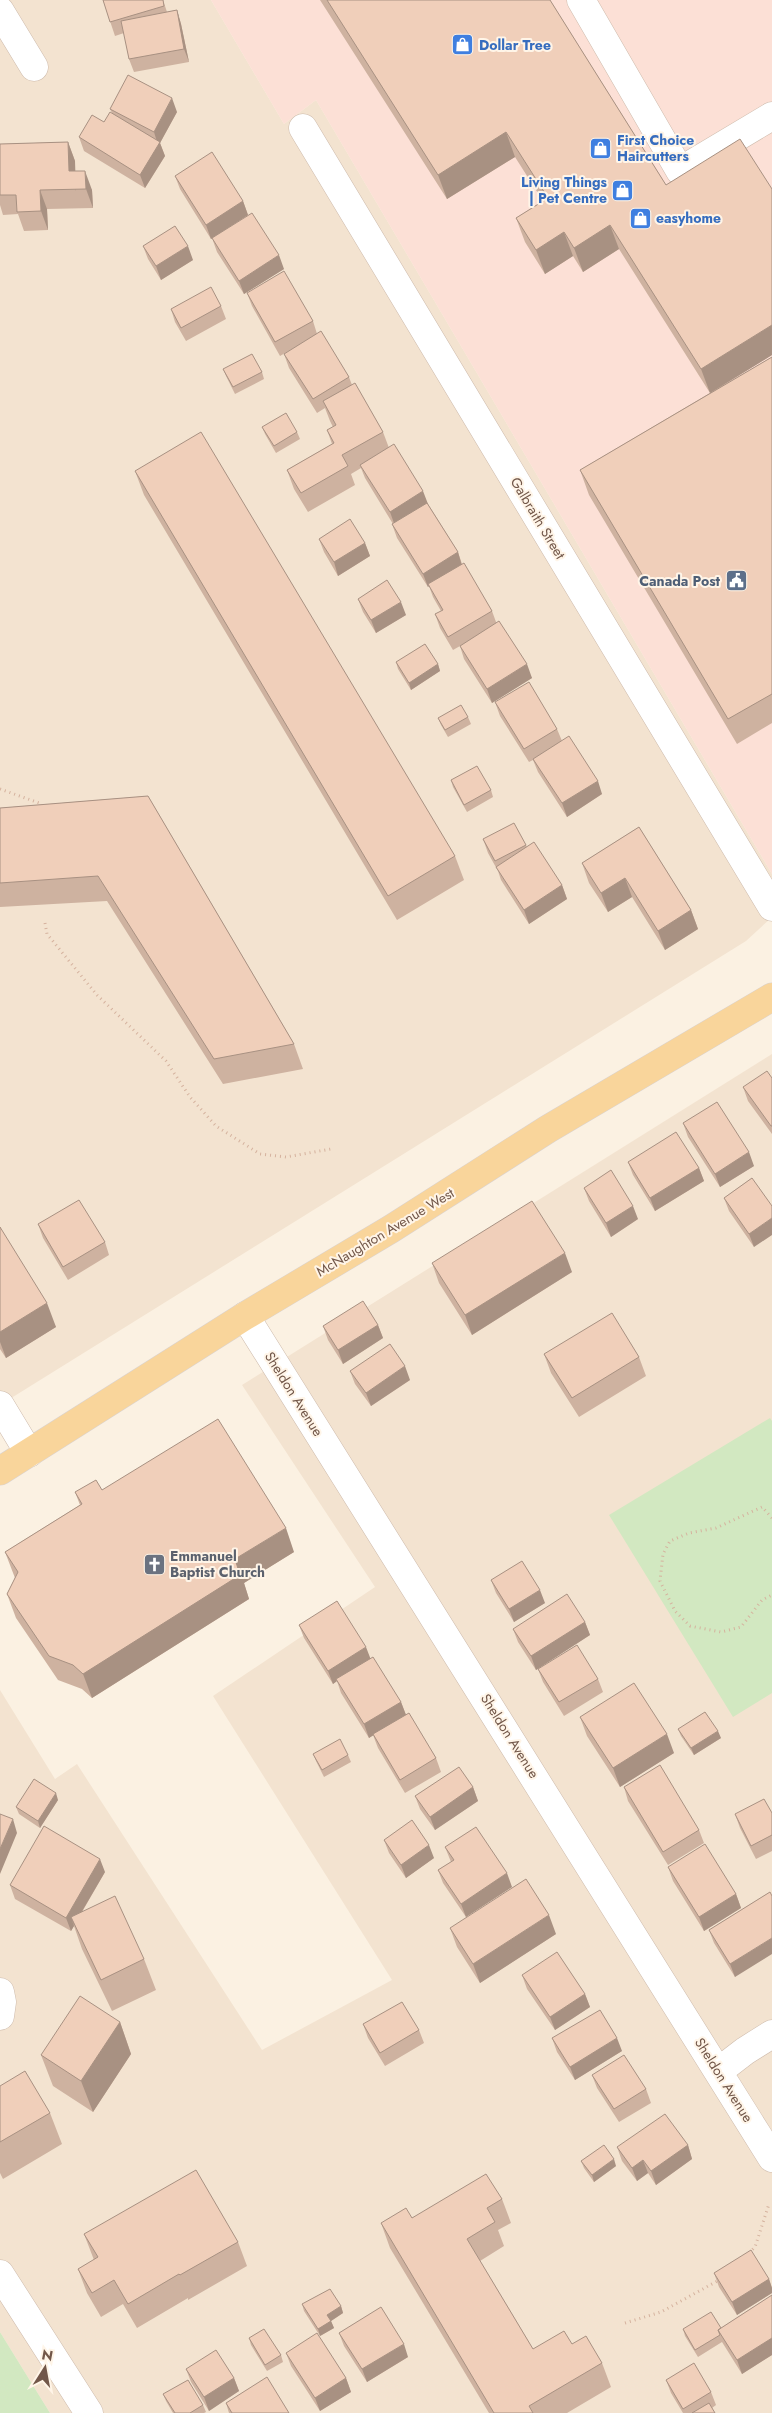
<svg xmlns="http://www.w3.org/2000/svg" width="772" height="2413" viewBox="0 0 772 2413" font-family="Jost,sans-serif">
<rect width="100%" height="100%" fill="#fbf1e2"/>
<path fill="#f3e3d0" d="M0,0h211l73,124 32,-24 456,774v43l-26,24 -746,464z
M772,1054v1359h-722l-50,-81v-642l55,89 22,-15 185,286 130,-70 -179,-284 162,-109 -133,-202z"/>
<path fill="#fce0d6" d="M211,0h561v874l-456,-774 -32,24z"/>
<path fill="#d2e8c1" d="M770,1418l2,3v272l-39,24 -124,-202z
M0,2332l50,81h-50z"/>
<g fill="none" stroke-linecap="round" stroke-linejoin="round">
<defs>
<path id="minor" d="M581,0l99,171 92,-55
M0,11l34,56
M303,128l469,779
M245,1316l527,842
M0,1405l29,48
M0,1992l2,10 -2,14
M719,2071l26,-20 27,-17
M0,2274l89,139"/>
<path id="major" d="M0,1471l245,-155 146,-87 157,-100 224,-132"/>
</defs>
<use href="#minor" stroke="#cebbac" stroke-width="29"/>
<use href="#major" stroke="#dad3d0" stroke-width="29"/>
<path stroke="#d5b29e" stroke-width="3" stroke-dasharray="1 4" stroke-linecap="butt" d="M0,789l42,15
M45,923l2,11 50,61 69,66 24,36 26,29 44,28 26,3 45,-8
M772,1518l-10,-11 -46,21 -27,5 -19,8 -7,13 -3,27 15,30 15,15 31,6 20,-5 21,-27 10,-5
M749,2253l6,-6 14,-43
M625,2323l36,-11 60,-33"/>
<use href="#minor" stroke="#fff" stroke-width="28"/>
<use href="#major" stroke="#f9d59b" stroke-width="28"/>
</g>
<path fill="#ceb2a0" d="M103,0h60l4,12 10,-2 4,14 8,38 -55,10 -5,-13 -5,-26 -9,3z
M320,0h230l116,185 106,4v166l-50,31 50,-29v366l-35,21 -148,-249 -9,-25 130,-77 -91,-144 -36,23 -10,-16 -28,18 -20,-32 -9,-24 27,-17 -28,-44 -68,42z
M110,109l67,3 -17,31 5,13 -20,32 -61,-37 -5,-14 25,-15 8,-9z
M68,142l7,19v10l17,19 1,18 -46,1 1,21 -24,1 -6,-17 -15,1 -3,-10v-61z
M175,176l68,25 5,14 -37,24 -31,-50z
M212,238l72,31 -40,25 -27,-42z
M143,246l50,14 -32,20 -13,-21z
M247,293l66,28 4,13 32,43 3,8 31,47 6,16 39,56 30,48 4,12 30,47 4,11 36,56 -40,25 -28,-44 -4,-13 -7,4 -13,-22 -5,-14 6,-3 -8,-14 -4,-11 -1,1 -31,-49 -5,-14h1l-28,-46 -4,-10 -10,6 4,11 -47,27 -14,-23 -7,-19 45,-26 -5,-14 6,-3 -3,-6 -5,-13 -8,5 -28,-45 -5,-14 18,-11 -22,13 -28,-50z
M221,306l5,13 -40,22 -11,-19 -4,-13z
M223,369l39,3 2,7 -29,15 -9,-18z
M262,427l35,5 3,7 -24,14 -11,-19z
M135,471l320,385 9,24 -67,40 -253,-425z
M319,539l46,4 5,13 -32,20 -14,-24z
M358,599l48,16 -30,18 -13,-21z
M396,662l42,2 2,7 -29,19 -13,-21z
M495,702l62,27 5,12 40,53 -35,23 -29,-45 -5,-12 -4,2 -29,-46z
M468,717l3,7 -23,13 -7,-12 -3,-7z
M451,780l40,10 2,7 -26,15 -14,-25z
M148,796l146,248 9,25 -80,15 -116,-183 -107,6v-99z
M639,827l52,83 7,19 -33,21 -33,-53 -24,15 -19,-29 -7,-20z
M483,839l43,6 1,2 35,38 5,14 -38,25 -28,-44 -3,-9 -10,-18z
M772,1078v56l-24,-33 -5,-14z
M683,1123l71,43 -34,21 -32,-50z
M628,1162l71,6 5,13 -49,30 -22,-36z
M752,1178l2,69 -25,-36 -5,-13z
M584,1188l54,31 -27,18 -22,-36z
M38,1224l67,18 4,13 -41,25 -25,-42z
M0,1227l56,100 -50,31 -6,-9z
M432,1263l140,9 -100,63 -33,-52z
M378,1325l5,13 -40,26 -15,-24 -5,-14z
M544,1354l95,3 7,19 -67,41 -28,-44z
M350,1371l60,9 -39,26 -16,-22z
M102,1490l192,62 -50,31 5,16 -157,99 -10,-9 -24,-9 -42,-62 -9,-24 8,-16 -10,-26 75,-47 -5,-13z
M491,1580l54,23 -31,19 -18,-29z
M585,1622l5,13 -54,35 -18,-28 -5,-13z
M299,1625l71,33 31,44 5,13 30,43 5,14 -36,21 -27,-45 -5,-13 -4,3 -28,-45 -4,-12 -4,3 -29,-46z
M538,1669l60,10 5,13 -39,24 -21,-34z
M580,1717l94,36 -54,34 -33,-51z
M678,1729l43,9 -27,17 -13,-19z
M313,1754l35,1 3,7 -27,15 -8,-16z
M473,1787l5,14 -43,29 -15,-21 -5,-13z
M624,1787l75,43 5,13 -36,22 -40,-64z
M58,1800l-18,28 -21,-14 -3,-7z
M772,1813v38l-16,8 -16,-31 -5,-14z
M384,1840l50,18 -28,20 -17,-25z
M445,1847l67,40 -46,30 -23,-34 -5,-13 13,-8z
M668,1867l68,27 5,14 -37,23 -31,-50z
M105,1872l-23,40 62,47 12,31 -44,21 -30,-62 -8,-23 -3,5 -56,-32 -5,-14z
M770,1892l-35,85 -21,-34 -5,-13z
M450,1928l106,6 -76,49 -23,-36z
M522,1975l63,19 5,13 -35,23 -28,-41z
M120,2022l11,32 -38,58 -40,-26 -12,-31z
M363,2024l56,6 5,13 -39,23 -17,-28z
M552,2038l70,13 -47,29 -18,-28z
M592,2075l54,14 5,14 -32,19 -22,-34z
M0,2086l50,27 12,31 -59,35 -3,-6z
M688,2145l4,14 -36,26 -8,-12 -11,8 -15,-20 -5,-14z
M581,2161l35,5 -22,16 -10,-14z
M502,2199l9,24 -13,7 6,16 -24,15 53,88 39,-5 30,19 9,24 -44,26h-78l-99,-165 -9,-25 31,-5z
M84,2234l154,8 9,24 -59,34v-2l-51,30 -14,-24 -22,13 -14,-24 -9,-24 16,-9z
M714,2273l55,6 3,9v5l-35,22 -18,-28z
M772,2295v60l-30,19 -20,-32 -24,15 -13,-21 -2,-7 38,-1z
M302,2304l39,2 2,7 -12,8 3,7 -14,8 -16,-25z
M339,2333l69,24 -41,25 -23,-36z
M249,2338l32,17 2,7 -16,9 -16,-26z
M286,2353l60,25 5,14 -31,19 -29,-45z
M186,2369l48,9 5,13 -30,20 -18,-29z
M666,2380l45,12 5,13 -4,3 3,5h-32l-12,-20z
M163,2394l40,11 3,7 -2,1h-31l-7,-12z
M226,2403l63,10h-60z"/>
<path fill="#a89182" d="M177,10l4,14 8,38 -5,-13z
M172,98l5,14 -17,31 5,13 -20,32 -5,-13 18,-30 -4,-13z
M506,132l9,25 -68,42 -9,-24z
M68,142l7,19 1,30 -7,-20z
M85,171l7,19 1,18 -7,-19z
M40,190l7,19 1,21 -7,-19z
M243,201l5,14 -37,24 -5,-14z
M610,225l9,24 -36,23 -9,-24z
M564,232l9,24 -28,18 -9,-24z
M188,246l5,14 -32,20 -5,-14z
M279,255l5,14 -40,25 -5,-13z
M772,325v30l-62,38 -9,-24z
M423,491l5,13 -33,22 -5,-14z
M365,543l5,13 -32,20 -4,-14z
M458,552l4,14 -34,18 1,2 -1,1 -5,-13z
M401,602l5,13 -30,18 -5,-13z
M438,664l2,7 -29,19 -2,-7z
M527,664l5,14 -40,25 -5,-14z
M598,781l4,13 -35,23 -5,-14z
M625,878l7,19 -24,15 -7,-19z
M562,885l5,14 -38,25 -5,-14z
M691,910l7,19 -33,21 -7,-19z
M749,1152l5,14 -34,21 -5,-13z
M699,1168l5,13 -49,30 -5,-13z
M633,1206l5,13 -27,18 -5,-14z
M772,1218v17l-18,12 -5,-13z
M565,1253l7,19 -100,63 -7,-20z
M47,1303l9,24 -50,31 -6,-16v-10z
M378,1325l5,13 -40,26 -5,-14z
M405,1366l5,14 -39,26 -5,-13z
M286,1528l8,24 -50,31 5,16 -157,99 -9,-24 152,-115z
M540,1590l5,13 -31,19 -5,-13z
M585,1622l5,13 -54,35 -5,-14z
M366,1647l5,13 -35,19 1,2 -4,3 -5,-13z
M401,1702l5,13 -37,23 -5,-14z
M718,1731l3,7 -27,17 -3,-7z
M667,1734l7,19 -54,34 -7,-19z
M473,1787l5,14 -43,29 -5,-13z
M56,1793l2,7 -18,28 -2,-7z
M13,1819l4,14 -17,41v-25z
M429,1845l5,13 -28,20 -5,-13z
M100,1859l5,13 -31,53 -3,-8 3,9 -3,5 -5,-13z
M507,1873l5,14 -46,30 -5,-13z
M736,1894l5,14 -37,23 -5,-14z
M549,1915l7,19 -76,49 -7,-19z
M772,1938v16l-37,23 -5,-13z
M585,1994l5,13 -35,23 -5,-13z
M120,2022l11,32 -38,58 -12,-31z
M617,2038l5,13 -47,29 -5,-13z
M688,2145l4,14 -36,26 -5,-14z
M614,2159l2,7 -22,16 -2,-7z
M643,2160l5,13 -11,8 -5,-13z
M769,2279l3,9v5l-35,22 -5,-13z
M341,2306l2,7 -12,8 3,7 -14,8 -2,-7 9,-14z
M772,2338v17l-30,19 -5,-14z
M404,2344l4,13 -41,25 -5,-13z
M234,2378l5,13 -30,20 -5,-14z
M346,2378l5,14 -31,19 -5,-13z"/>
<path fill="#f0cfba" stroke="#a89182" d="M103,0h60l1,6 -54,16z
M327,0h223l116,185 74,-46 32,50v136l-71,44 -91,-144 -36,23 -10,-16 -28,18 -20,-32 32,-20 -42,-66 -68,43z
M177,10l7,39 -55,10 -8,-38z
M128,75l44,23 -18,34 -44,-23z
M110,112l50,30 -20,33 -61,-38 13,-22 12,7z
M68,142l1,29h16l1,18 -46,1 1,21 -24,1 -1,-17h-16v-51z
M212,152l31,49 -37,24 -31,-49z
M252,213l27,42 -40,26 -27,-43z
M175,226l13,20 -32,20 -13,-20z
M284,271l29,50 -38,21 -28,-49z
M211,287l10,19 -40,22 -10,-19z
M321,331l28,46 -36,22 -29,-45z
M252,354l10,18 -29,15 -10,-18z
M772,357v337l-44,25 -148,-249z
M355,383l28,49 -41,23 6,11 -47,27 -14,-23 47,-27 -7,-13 9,-5 -13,-24z
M286,413l11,19 -23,14 -12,-19z
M201,432l254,424 -67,40 -253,-425z
M394,444l29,47 -33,21 -30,-47z
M427,503l31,49 -35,22 -31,-50z
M350,519l15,24 -31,19 -15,-23z
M464,563l28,48 -44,26 -13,-23 8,-4 -15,-26z
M387,580l14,22 -30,18 -13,-21z
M499,621l28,43 -40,25 -27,-43z
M425,644l13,20 -29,19 -13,-21z
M529,682l28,47 -33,20 -29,-47z
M461,705l7,12 -23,13 -7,-12z
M569,736l29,45 -36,22 -29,-44z
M477,766l14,24 -27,15 -13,-25z
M148,796l146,248 -80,15 -116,-183 -98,7v-75z
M514,823l12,22 -31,16 -12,-22z
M639,827l52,83 -33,21 -33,-53 -24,15 -19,-30z
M534,842l28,43 -38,25 -28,-43z
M767,1071l5,7v48h-1l-28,-39z
M717,1102l32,50 -34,22 -32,-51z
M676,1132l23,36 -49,30 -22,-36z
M611,1170l22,36 -27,17 -22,-35z
M752,1178l20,28v12l-23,16 -25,-36z
M79,1200l26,42 -42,25 -25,-43z
M532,1201l33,52 -100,62 -33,-52z
M0,1227l47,76 -47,29z
M363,1301l15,24 -40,25 -15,-24z
M612,1313l27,44 -67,41 -28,-44z
M390,1344l15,22 -39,27 -16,-22z
M218,1419l68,109 -51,31 5,16 -157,99 -10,-9 -24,-9 -42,-62 11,-22 -13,-20 77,-48 -7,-12 21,-12 6,10z
M522,1561l18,29 -31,19 -18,-29z
M567,1594l18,28 -54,34 -18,-27z
M337,1601l29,46 -38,24 -29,-46z
M577,1645l21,34 -39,23 -21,-33z
M373,1657l28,45 -37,22 -28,-45z
M634,1683l33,51 -54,34 -33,-51z
M705,1712l13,19 -27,17 -13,-19z
M409,1713l27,45 -36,22 -27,-46z
M340,1739l8,16 -26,15 -9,-16z
M660,1765l39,65 -36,22 -39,-65z
M459,1767l14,20 -43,30 -15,-21z
M34,1779l22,14 -18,28 -22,-14z
M764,1799l8,14v22l-21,11 -16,-32z
M0,1814l13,5 -13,30z
M412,1820l17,25 -28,20 -17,-25z
M44,1826l56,33 -34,59 -56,-33z
M476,1827l31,46 -46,31 -23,-34 16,-10 -9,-13z
M705,1844l31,50 -37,23 -31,-50z
M526,1879l23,36 -76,49 -23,-36z
M770,1892l2,4v42l-42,26 -21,-34z
M115,1896l29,63 -43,21 -30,-63z
M557,1952l28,42 -35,23 -28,-42z
M80,1996l40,26 -39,59 -40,-26z
M402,2002l17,28 -39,23 -17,-29z
M600,2010l17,28 -47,29 -18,-29z
M624,2055l22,34 -32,20 -22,-34z
M25,2071l25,42 -50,29v-56z
M665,2114l23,31 -37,26 -8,-11 -11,8 -15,-21z
M604,2145l10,14 -22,16 -11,-14z
M196,2170l42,72 -58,33 -1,-1 -51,30 -14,-24 -22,13 -14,-24 20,-12 -14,-23z
M486,2174l16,25 -15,9 8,14 -28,17 66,110 31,-18 8,13 14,-8 16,27 -73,43 4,7h-39l-113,-190 25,-15 6,10z
M751,2250l18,29 -37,23 -18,-29z
M330,2289l11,17 -14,9 4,6 -13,8 -16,-25z
M772,2295v43l-35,22 -19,-30z
M381,2307l23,37 -42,25 -23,-36z
M711,2312l10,16 -3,2 2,5 -25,15 -12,-21z
M264,2329l17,26 -16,10 -16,-27z
M317,2333l29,45 -31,20 -29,-45z
M216,2350l18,28 -30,19 -18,-28z
M694,2363l17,29 -28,17 -17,-29z
M267,2377l22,36h-57l-6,-10z
M188,2380l15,25 -13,8h-15l-12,-19z
M709,2403l6,10h-23z"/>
<defs>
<symbol id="shop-square" viewBox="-11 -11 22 22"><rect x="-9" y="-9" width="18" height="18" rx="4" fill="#3f7fe0" stroke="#fff5e8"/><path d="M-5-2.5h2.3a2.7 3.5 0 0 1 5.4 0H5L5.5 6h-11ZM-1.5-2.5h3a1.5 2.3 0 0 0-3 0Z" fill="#fff"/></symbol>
<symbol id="civic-square" viewBox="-11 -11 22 22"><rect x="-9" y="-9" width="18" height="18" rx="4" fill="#5c6f8a" stroke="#fff5e8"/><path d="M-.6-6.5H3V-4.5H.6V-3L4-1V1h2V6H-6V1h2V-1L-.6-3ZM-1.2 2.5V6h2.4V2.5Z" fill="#fff"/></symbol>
<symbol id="church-square" viewBox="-11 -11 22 22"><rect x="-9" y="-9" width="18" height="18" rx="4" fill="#6b7280" stroke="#fff5e8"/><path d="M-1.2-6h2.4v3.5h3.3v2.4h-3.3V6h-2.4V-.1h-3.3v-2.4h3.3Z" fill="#fff"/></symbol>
</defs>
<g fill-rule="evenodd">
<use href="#shop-square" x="450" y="32" width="25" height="25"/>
<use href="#shop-square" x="588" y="136" width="25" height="25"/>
<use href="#shop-square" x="610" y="178" width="25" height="25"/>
<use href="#shop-square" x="628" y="206" width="25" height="25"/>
<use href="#civic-square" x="724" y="568" width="25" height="25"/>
<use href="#church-square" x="142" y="1552" width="25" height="25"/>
</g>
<g text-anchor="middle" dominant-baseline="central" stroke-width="4" stroke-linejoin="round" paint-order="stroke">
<g font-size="14" font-weight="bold" fill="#366cbe" stroke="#fff5e8" text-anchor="start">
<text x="479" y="45">Dollar Tree</text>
<text x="617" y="140">First Choice<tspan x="617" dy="16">Haircutters</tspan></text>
<text x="607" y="182" text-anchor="end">Living Things<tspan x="607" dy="16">| Pet Centre</tspan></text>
<text x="656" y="218">easyhome</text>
</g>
<g font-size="14" fill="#725749" stroke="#fff5e8">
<text transform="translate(538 518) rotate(59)">Galbraith Street</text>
<text transform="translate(385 1232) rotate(-31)">McNaughton Avenue West</text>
<text transform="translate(294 1394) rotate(58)">Sheldon Avenue</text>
<text transform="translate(510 1736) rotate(58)">Sheldon Avenue</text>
<text transform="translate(724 2080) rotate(58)">Sheldon Avenue</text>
</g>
<g font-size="14" font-weight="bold" fill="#4e5e75" stroke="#fff5e8" text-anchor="end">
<text x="720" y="581">Canada Post</text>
</g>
<g font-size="14" font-weight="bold" fill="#5b616d" stroke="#fff5e8" text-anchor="start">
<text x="170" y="1556">Emmanuel<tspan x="170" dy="16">Baptist Church</tspan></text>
</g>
</g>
<g transform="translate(45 2368) rotate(11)" stroke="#fff5e8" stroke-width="4" paint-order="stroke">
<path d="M0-4L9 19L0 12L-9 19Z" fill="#725749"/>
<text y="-8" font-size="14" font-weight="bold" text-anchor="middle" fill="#725749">N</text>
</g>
</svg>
